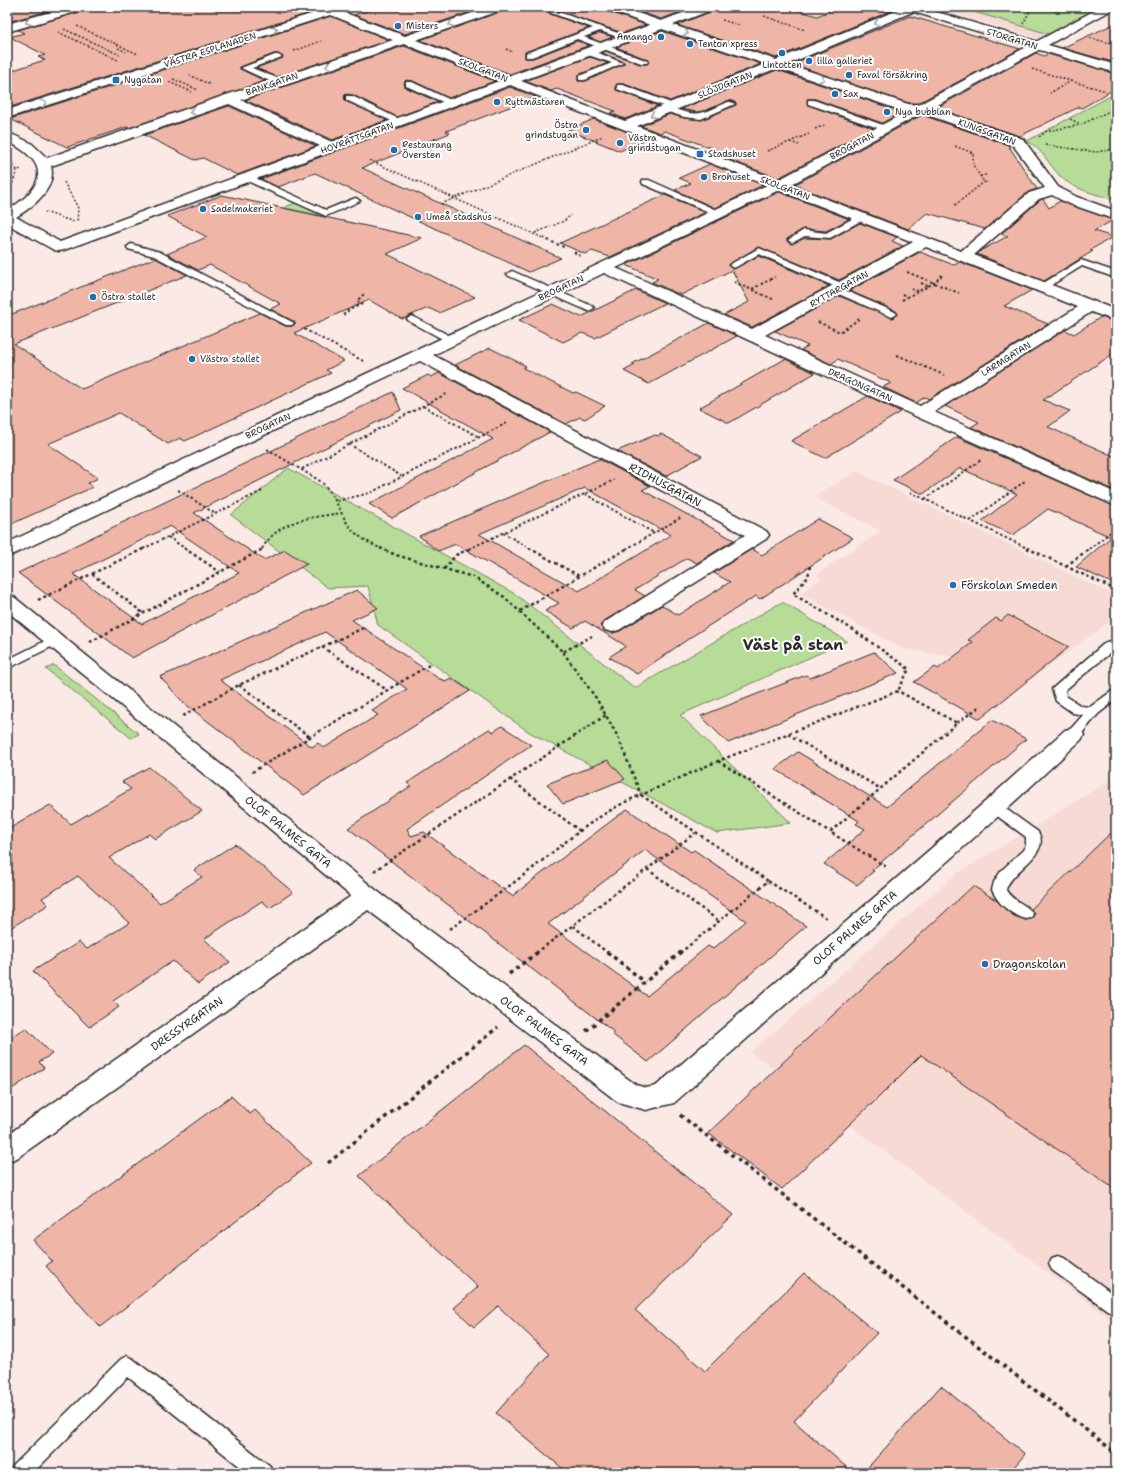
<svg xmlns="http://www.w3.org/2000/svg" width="1123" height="1480" viewBox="0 0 1123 1480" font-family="'Shantell Sans',sans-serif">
<rect width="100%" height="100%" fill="#fae9e5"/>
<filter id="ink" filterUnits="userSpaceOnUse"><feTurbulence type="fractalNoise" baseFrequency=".025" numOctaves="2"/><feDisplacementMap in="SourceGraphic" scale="8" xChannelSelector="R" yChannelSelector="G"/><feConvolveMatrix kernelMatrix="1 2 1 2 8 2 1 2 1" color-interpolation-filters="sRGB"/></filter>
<g filter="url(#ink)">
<path fill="#f7dad3" d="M932,7h25l92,27 -9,5z
M856,471l260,125v21l-100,73 -62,-33 -51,-8 -103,-56 22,-15 -6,-3 65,-44 -67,-34z
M1116,777v546l-365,-271 204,-177z"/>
<path fill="#b6dc97" stroke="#708461" d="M957,7h143l-51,27z
M1116,93v108c-18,-7 -44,-11 -57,-26 -12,-13 -16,-25 -32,-34z
M295,203l28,13 -38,-8 -28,21 -14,-5z
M288,468l227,126 120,94 147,-86 65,39 -167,74 111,108 -74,10 -188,-101 -151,-107 -10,-39 -40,2 -97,-73z
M54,665l85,69 -8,4 -85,-69z"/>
<path fill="#efb6a8" stroke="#2b2b2b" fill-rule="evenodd" d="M7,7h56l-56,15z
M90,7h222l4,4 -309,97v-36l38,-12 -7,-3 7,-2 -35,-18 14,-4 -6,-3 68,-20z
M378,7h107l-80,27 -51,-19z
M508,7h94l2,3 42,15 -23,8 -71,-24 -3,3 1,2 39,14 -64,24v6h8l44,-17 13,4 -80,29 -90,-34 85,-30z
M625,7h70l-34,12z
M718,7h69l30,9 23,-9h43l7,2 1,2 -115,47 -99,-33 38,-15z
M331,16l58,24 -112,37 -21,-9 27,-10 -4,-4h-5l-34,13v2l25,12 -136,47 -2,-1 -60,20 -57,-28z
M910,16l110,33 -102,54h-10l-116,-39z
M1116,23v40l-54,-15z
M662,31l99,33 -91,37 -46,-17h-7l-1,1v5l42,16 -33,13 -15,-6 5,-2 -58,-22 -6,2 -26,-10 65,-24 18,6 -30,12v6h8l38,-17v-2l-22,-9 4,-2 34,13h7l2,-2v-2l-33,-13z
M600,33l13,4 -13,5 -12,-5z
M404,46l91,35 -46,17 -36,-17 -7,-1 -2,2 1,5 33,15 -41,15 -44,-22 -7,-1 -2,2 1,5 42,19 -55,20 -87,-40z
M1036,53l8,3 4,-2 68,20v14l-34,20 -3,-1 -59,29 -84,-28z
M777,70l125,42 -20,11 -67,-24h-8l1,6 65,23 -95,50 -54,-20 6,-3 -65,-24 -5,2 -19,-7 29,-12 14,4 18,2 34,-15v-2l-4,-2h-5l-20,9 -10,2 -16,-3z
M510,87l26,10 -90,34 4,2 -88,35 199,90 -32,14 -214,-99 -37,14 -17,-8z
M229,106l87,40 -79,29 -34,-17 -8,2 -51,-25z
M922,115l86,30 29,44 -9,3 -43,37 -58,-16 -19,16 -114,-44z
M594,119l52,20 -26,12 -52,-21z
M710,164l53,21 -48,23 -40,-18 16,-7 -12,-5z
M779,192l70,27 -23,12 -23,-2 -16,10v2l4,3 14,-6 26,1 29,-16 37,14 -5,4 11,5 -64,34 -81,-33 -30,18 5,4 26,-13 70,30 -77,41 -28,-12 25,-13 -17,-32 -51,25 -29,-13 6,-3 -32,-14z
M222,195l200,43 -35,16 88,43 -36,16 -11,-5 -26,11 -33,-19 -75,33 50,28 -18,9 5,3 -146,68 -5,-3 -12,6 -49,-31 -71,31 50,34 -10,5 5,4 -86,39v-210l148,-58 32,17 -173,69 68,45 178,-76 25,13h7l3,-2v-2l-25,-13 11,-5 -71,-39 -12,5 -31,-16 40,-17 -40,-21z
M665,195l41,17 -96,45 -18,-6 -7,3 -25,-11z
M1043,199l6,9 11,-7 53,19 -19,11 19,6 -23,13 3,1 -49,30 -67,-27 5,-4 26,-14 -7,-2 39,-34z
M920,252l34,13 6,-3 72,28 -28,16 44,18 -119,75 -4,-2 -9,6 -33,-16 8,-4 -53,-24 -7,5 -30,-14 7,-4 -33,-15 64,-35 54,22 5,-4 -2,-3 -47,-20z
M636,290l29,13 -70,35 -13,-5 -19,9 -44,-22 34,-16 28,13z
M1101,317l15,5v30l-73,48 27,11 -22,16 68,30v34l-145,-64 8,-5 -34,-16 120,-76 9,4z
M709,323l28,13 -88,48 -25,-13 11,-6 -3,-1z
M490,348l36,18 -3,2 50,25 3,-1 29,14 -20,13 -5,-2 -14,7 -111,-59z
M785,359l30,14 -86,50 -30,-15z
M439,373l111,59 -158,86 -23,-14 124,-65 -91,-51 26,-13 3,2z
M393,392l8,18 -207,103 70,47 21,-10 22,14 -175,94 -114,-85zM170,526l69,47 -97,51 -69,-50z
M868,396l33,16 -76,46 -34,-17z
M661,434l41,22 -36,20 -49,-25 38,-16 3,1z
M957,437l159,70v78l-40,-18 35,-30 -63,-28 -35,26 -31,-14 35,-27 -57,-26 -37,26 -30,-14z
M599,459l51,27 -8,4 92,50 -37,23 -10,-5 -52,32 10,6 -41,25 -4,5 5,5 7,2 8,-2 42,-26 16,10 52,-33 -16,-9 38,-24 10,6 56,-36 35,19 -93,61 -4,-3 -62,39 -57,39 -28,-17 17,-11 -41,-25 -12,7 -28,-17 14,-8 -103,-59 -18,7 -19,-15zM585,488l86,47 -92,56 -100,-57z
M357,590l21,18 -26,12 86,58 7,3 6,-3 19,13 -166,104 -120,-92 -24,-26zM325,632l82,57 -35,22 6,4 -54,33 -6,-5 -6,4 -92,-67z
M1008,615l61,32 -89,72 -66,-37 21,-15 3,2 35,-27 -5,-2 28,-22 5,3z
M874,652l24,21 -170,70 -27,-27 105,-41 4,3z
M992,720l34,19 -154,131 2,1 -17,14 -33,-21 41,-35 -9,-5 3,-3 -84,-52 23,-17 89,55z
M502,726l29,19 -124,84 4,7 13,-4 88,64 115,-87 64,43 3,-2 112,76 -158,136 -36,-28 2,-2 -266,-204 63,-42 -4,-3 82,-54 4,3zM645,850l101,71 -33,28 -5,-3 -61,50 -99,-72z
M608,760l17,19 -62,25 -16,-20z
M149,767l53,44 -47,28 -6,-5 -40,24 51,45 42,-26 -8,-7 41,-26 58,48 -23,16 -8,-7 -58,38 26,23 -32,22 -25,-23 -60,40 6,6 -30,20 -56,-56 46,-29 8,7 42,-26 -51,-47 -36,22 6,7 -41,25v-100l43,-25 21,19 60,-35 -9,-7z
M1116,828v362l-195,-135 -50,50h-1l-88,84 -74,-56 87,-82h-1l179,-165 23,14 9,9 9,7 11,4 6,-1 3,-4 -3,-6z
M26,1028l26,26 -13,8 5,6 -37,24v-53z
M524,1045l209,170 -98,95 70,61 99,-98 73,60 -83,88 59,52h-285l-72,-60 53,-59 -51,-48 -24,21 -20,-19 24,-21 -119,-111z
M231,1096l19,18 5,-4 56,53 -211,164 -54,-61 6,-5 -19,-21z
M941,1386l84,68 -16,19h-146z"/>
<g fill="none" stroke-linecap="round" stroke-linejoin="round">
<defs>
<path id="lane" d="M553,10l76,27 2,1 -4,2 -27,-9 -16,6 64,24 -1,2h-6l-64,-24 -45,18h-6v-4l67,-25 -42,-15 -1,-1z
M585,50h6l32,13 -38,17h-6v-4l33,-13 -27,-9z
M275,55h3l4,2 -30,11 30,12v4h-6l-35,-16z
M406,82h6l45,21 -1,2h-6l-44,-19z
M617,85h6l53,20 1,2 -2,2c25,9 30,3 53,-7h3l4,2 -34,15 -17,-2 -19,-6 -1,-2 2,-2 -49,-18z
M346,96h6l53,26 -1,2h-6l-52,-24z
M808,100h6l77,28 -4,2h-3l-76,-26z
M245,176h6l75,34 27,-11 3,-1 4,3 -34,15 -81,-36 -1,-2z
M643,180h6l74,33 -1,2h-6l-73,-31 -1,-2z
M861,214l4,3 -1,2 -34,19 -25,-2 -13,7 -4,-3 16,-10 22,3z
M131,244l29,8 134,71 -2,2h-6l-132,-69 -26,-7 -1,-2z
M759,248l87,37 2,2 -4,3 51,22 2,2 -5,3 -3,-1 -55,-24 -2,-2 4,-3 -77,-33 -23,13 -3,1 -4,-3z
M1081,260l35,12v6l-34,-12 -37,23 -3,1 -5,-3z
M512,271l80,35 2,2 -5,3 -3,-1 -77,-34 -2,-2z
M412,316l42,22 2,2 -2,2h-6l-39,-21 -2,-2z
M55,636l4,1 2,3 -2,3 -52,26v-9z
M1116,640v8l-51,42 1,6 15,10 9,1 22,-16 4,-1v10l-18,14 -20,24 -5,1 -5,-1 -1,-3 1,-3 15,-17 -10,-2 -17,-12 -4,-12 54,-47z
M994,802l5,2 39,28c14,23 -28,38 -32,58 6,12 21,13 27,24l-2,4 -5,1c-16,-5 -27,-14 -34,-29l2,-8 7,-11 22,-21 3,-5v-8l-37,-27 -2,-3 2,-3z
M1058,1256l6,2 52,38v18l-6,-2 -58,-42 -3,-6 3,-6z
M127,1356l6,3 137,107 3,7h-25l-120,-96 -95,96h-23l3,-7 108,-107z"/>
<path id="street" d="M69,7h19l-2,2 -79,23v-8z
M314,7h16l75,29 85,-29h17l-2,2 -89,31 94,36 140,-51 -45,-16 -2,-2h17l41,14 38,-14h17l-2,2 -41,16 103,35 129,-53h13l-1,3 -129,54 120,40 10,1 183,-98h9l2,2 -2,2 -178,97 91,31 35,48 19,10 39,14v9l-49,-17 -15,-8 -13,4 -65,56 142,55v11l-25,-9 -157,100 182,81v13l-288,-129 -224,-104 -171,82 333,176 3,4 -3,4 -147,91 -7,2 -7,-2 -3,-4 3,-4 140,-87 -325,-174 -406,193 -7,2v-13l760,-358 -257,-100 -446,165 -5,1 -5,-1 -47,-26v-13c39,-25 44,-48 0,-70v-9l24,11 16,15 176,-62 170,-56 -77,-31zM662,29l103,35 -140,57 -104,-40zM404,44l95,37 -167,61 -91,-42zM777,68l129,44 -128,68 -141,-54zM229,104l91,42 -260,96 -44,-25c17,-10 41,-29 35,-51zM922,113l91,32 32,43 -16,5 -68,58 -171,-66zM779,190l134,52 -161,87 -136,-61zM926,247l152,60 -158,99 -155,-71z
M7,595l7,2 363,294 259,194 10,3 10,-2 330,-285 79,-71 8,-2 8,2 3,5 -3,5 -79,73 -328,290 -28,7 -28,-8 -250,-192 -351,248 -10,4v-27l344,-239 -344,-285z"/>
<path id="secondary" d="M333,7h18l-2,2 -342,109v-8z
M902,7h18l196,58v8l-212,-64z"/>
</defs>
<use href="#lane" stroke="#2b2b2b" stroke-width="3"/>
<use href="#street" stroke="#2b2b2b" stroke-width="3"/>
<use href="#secondary" stroke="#2b2b2b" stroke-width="3"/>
<path stroke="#2b2b2b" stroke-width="1.5" stroke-dasharray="2 2" stroke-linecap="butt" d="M1043,7l17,6
M1057,14l3,-7
M764,16l41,14
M722,20l17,5
M1023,24l9,-17
M77,26l61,28
M64,29l56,26
M58,32l60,28
M1090,38l19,5 7,-4
M118,48l8,4
M506,49l7,3
M294,51l27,-10
M1032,69l39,12 -21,12
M189,75l22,10
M173,79l25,11
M1071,81l35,10
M169,82l23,10
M7,93l7,-2
M1070,119l10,5
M815,129l10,-4
M1039,137l8,-6 33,-6 36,-17
M435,139l10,5 -31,12 -10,-5z
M790,142l9,3
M1045,145l51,7 20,-3
M955,146l18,7v12l11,17 4,1
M767,151l42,-17
M9,159l8,11
M369,160l176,79
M980,176l6,-1
M64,182l14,26 -1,14
M10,191l7,-21 5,-1
M441,204l162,-68
M955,205l29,-23
M45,212l29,10
M535,233l29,-12 7,-6"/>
<path stroke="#2b2b2b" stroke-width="2" stroke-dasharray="2.5 2.5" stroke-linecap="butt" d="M543,238l23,10
M574,252l8,5
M907,272l52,21
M734,282l41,18
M921,283l7,3
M752,289l23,-12
M911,289l7,2
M902,294l6,3
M902,300l32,-17 8,-8
M343,315l6,-5 13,-6 -5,-3 7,-7
M818,322l22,10 19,-13
M304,329l59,32
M897,355l47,20
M423,406l56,31
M349,444l52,32
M267,449l53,32c14,12 18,27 27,42 8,13 22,20 35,26
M302,469l146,-76
M178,490l36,23
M910,492l119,57
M585,494l69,39
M925,499l56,-39
M337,501l33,-8 137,-70
M970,521l55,-40
M503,533l28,16
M168,537l18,12
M143,549l119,-58
M262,549c17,-30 48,-31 79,-36
M469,549l145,-69
M626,549l56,-32
M1089,549l27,-21"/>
<path stroke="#2b2b2b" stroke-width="2.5" stroke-dasharray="3 3" stroke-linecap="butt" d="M184,548l36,24
M380,548l16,7 77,22 30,19 60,56 29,-16
M529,548l50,28
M1027,548l89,42
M810,566l-2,11 -15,17 59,35 57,40 -11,22
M1066,566l24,-18
M444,569l12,-14 15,-7
M92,574l51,39
M38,600l107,-52
M520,611l108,-63
M90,642l171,-92 1,-2
M322,647l65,43
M563,652l33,46 22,39 23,58 77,-34 180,-70 59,32 -127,109 58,36
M239,685l71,52
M183,716l56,-31 124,-57
M957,723l22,-16
M788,734l93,55
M718,761l112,71
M252,772l177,-107
M510,779l70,52
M647,869l72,52
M374,871l232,-156
M573,926l35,27
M450,929c28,-20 56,-40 83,-61 34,-27 68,-57 108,-73l127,86
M536,953l159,-120
M680,953l88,-72 60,38"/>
<path stroke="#2b2b2b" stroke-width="3.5" stroke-dasharray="4 4" stroke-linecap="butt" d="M607,952l38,30
M509,974l29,-22
M586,1031l95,-79
M680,1115l436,338
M328,1163l170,-136"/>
<use href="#lane" fill="#fff" fill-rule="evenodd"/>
<use href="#street" fill="#fff" fill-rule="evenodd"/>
<use href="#secondary" fill="#fff" fill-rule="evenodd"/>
</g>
<defs><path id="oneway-chevron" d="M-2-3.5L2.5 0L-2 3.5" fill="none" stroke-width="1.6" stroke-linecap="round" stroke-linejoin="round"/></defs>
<g stroke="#a0a0a0">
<use href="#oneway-chevron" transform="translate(28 22) rotate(164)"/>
<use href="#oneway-chevron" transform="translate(877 23) rotate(158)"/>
<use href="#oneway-chevron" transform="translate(451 24) rotate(161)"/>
<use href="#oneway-chevron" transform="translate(275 29) rotate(-18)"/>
<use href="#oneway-chevron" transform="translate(686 33) rotate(19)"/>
<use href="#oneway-chevron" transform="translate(328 66) rotate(161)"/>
<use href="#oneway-chevron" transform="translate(548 67) rotate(-21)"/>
<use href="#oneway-chevron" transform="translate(822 79) rotate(19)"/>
<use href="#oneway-chevron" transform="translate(44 103) rotate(-18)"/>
<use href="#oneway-chevron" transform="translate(192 112) rotate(161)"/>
<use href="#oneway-chevron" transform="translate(653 115) rotate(158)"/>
</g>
</g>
<g fill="#1f6fb2" stroke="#fff" stroke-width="1.5">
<circle cx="398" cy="26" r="4"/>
<circle cx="661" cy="37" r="4"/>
<circle cx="690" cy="44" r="4"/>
<circle cx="782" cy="53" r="4"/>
<circle cx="809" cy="61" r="4"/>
<circle cx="849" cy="75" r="4"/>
<rect x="112" y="76" width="8" height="8" rx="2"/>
<circle cx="835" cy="94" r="4"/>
<circle cx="497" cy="102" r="4"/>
<circle cx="887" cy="112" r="4"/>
<circle cx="586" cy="130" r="4"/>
<circle cx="620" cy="143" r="4"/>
<circle cx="394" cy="150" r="4"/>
<rect x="696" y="150" width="8" height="8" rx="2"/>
<circle cx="704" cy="177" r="4"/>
<circle cx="203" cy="209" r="4"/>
<circle cx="418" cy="217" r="4"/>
<circle cx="93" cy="297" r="4"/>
<circle cx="192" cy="359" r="4"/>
<circle cx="953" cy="585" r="4"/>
<circle cx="985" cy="964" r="4"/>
</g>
<g text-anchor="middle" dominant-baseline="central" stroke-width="4" stroke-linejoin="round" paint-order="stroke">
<g font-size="9" fill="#2b2b2b" stroke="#fff" text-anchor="start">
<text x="406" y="26">Misters</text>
<text x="653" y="37" text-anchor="end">Amango</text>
<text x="698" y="44">Tenton xpress</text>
<text x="817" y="61">lilla galleriet</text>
<text x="782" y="65" text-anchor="middle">Lintotten</text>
<text x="857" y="75">Faval försäkring</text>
<text x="124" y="80">Nygatan</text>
<text x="843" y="94">Sax</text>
<text x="505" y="102">Ryttmästaren</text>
<text x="895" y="112">Nya bubblan</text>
<text x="578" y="125" text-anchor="end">Östra<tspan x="578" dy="10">grindstugan</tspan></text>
<text x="628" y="138">Västra<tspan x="628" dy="10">grindstugan</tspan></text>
<text x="402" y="145">Restaurang<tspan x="402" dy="10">Översten</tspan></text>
<text x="708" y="154">Stadshuset</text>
<text x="712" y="177">Brohuset</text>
<text x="211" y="209">Sadelmakeriet</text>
<text x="426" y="217">Umeå stadshus</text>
<text x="101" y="297">Östra stallet</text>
<text x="200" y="359">Västra stallet</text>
</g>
<g font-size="9" fill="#2b2b2b" stroke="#fff">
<text transform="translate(1012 39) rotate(17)">STORGATAN</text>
<text transform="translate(210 50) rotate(-18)">VÄSTRA ESPLANADEN</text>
<text transform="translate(483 70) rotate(21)">SKOLGATAN</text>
<text transform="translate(272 84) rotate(-19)">BANKGATAN</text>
<text transform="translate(725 85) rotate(-22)">SLÖJDGATAN</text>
<text transform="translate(987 132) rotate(20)">KUNGSGATAN</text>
<text transform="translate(357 138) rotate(-20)">HOVRÄTTSGATAN</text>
<text transform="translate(852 146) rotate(-28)">BROGATAN</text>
<text transform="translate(785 188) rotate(21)">SKOLGATAN</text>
<text transform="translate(561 288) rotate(-25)">BROGATAN</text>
<text transform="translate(839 289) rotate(-29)">RYTTARGATAN</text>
<text transform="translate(1006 359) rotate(-32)">LARMGATAN</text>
<text transform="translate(860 385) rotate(24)">DRAGONGATAN</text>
<text transform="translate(268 426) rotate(-25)">BROGATAN</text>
</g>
<g font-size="11" fill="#2b2b2b" stroke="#fff">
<text transform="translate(665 485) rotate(28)">RIDHUSGATAN</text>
<text transform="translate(288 832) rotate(39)">OLOF PALMES GATA</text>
<text transform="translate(855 928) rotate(-41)">OLOF PALMES GATA</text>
<text transform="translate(187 1024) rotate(-35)">DRESSYRGATAN</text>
<text transform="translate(544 1031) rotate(37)">OLOF PALMES GATA</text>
</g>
<g font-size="11" fill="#2b2b2b" stroke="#fff" text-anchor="start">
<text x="961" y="585">Förskolan Smeden</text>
<text x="993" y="964">Dragonskolan</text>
</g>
<g font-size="15" font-weight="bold" fill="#2b2b2b" stroke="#fff">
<text x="793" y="645">Väst på stan</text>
</g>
</g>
<rect width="1123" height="1480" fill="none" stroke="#fff" stroke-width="24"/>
<rect x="12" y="12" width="1099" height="1456" fill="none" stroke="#2b2b2b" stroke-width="1.5" filter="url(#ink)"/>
</svg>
